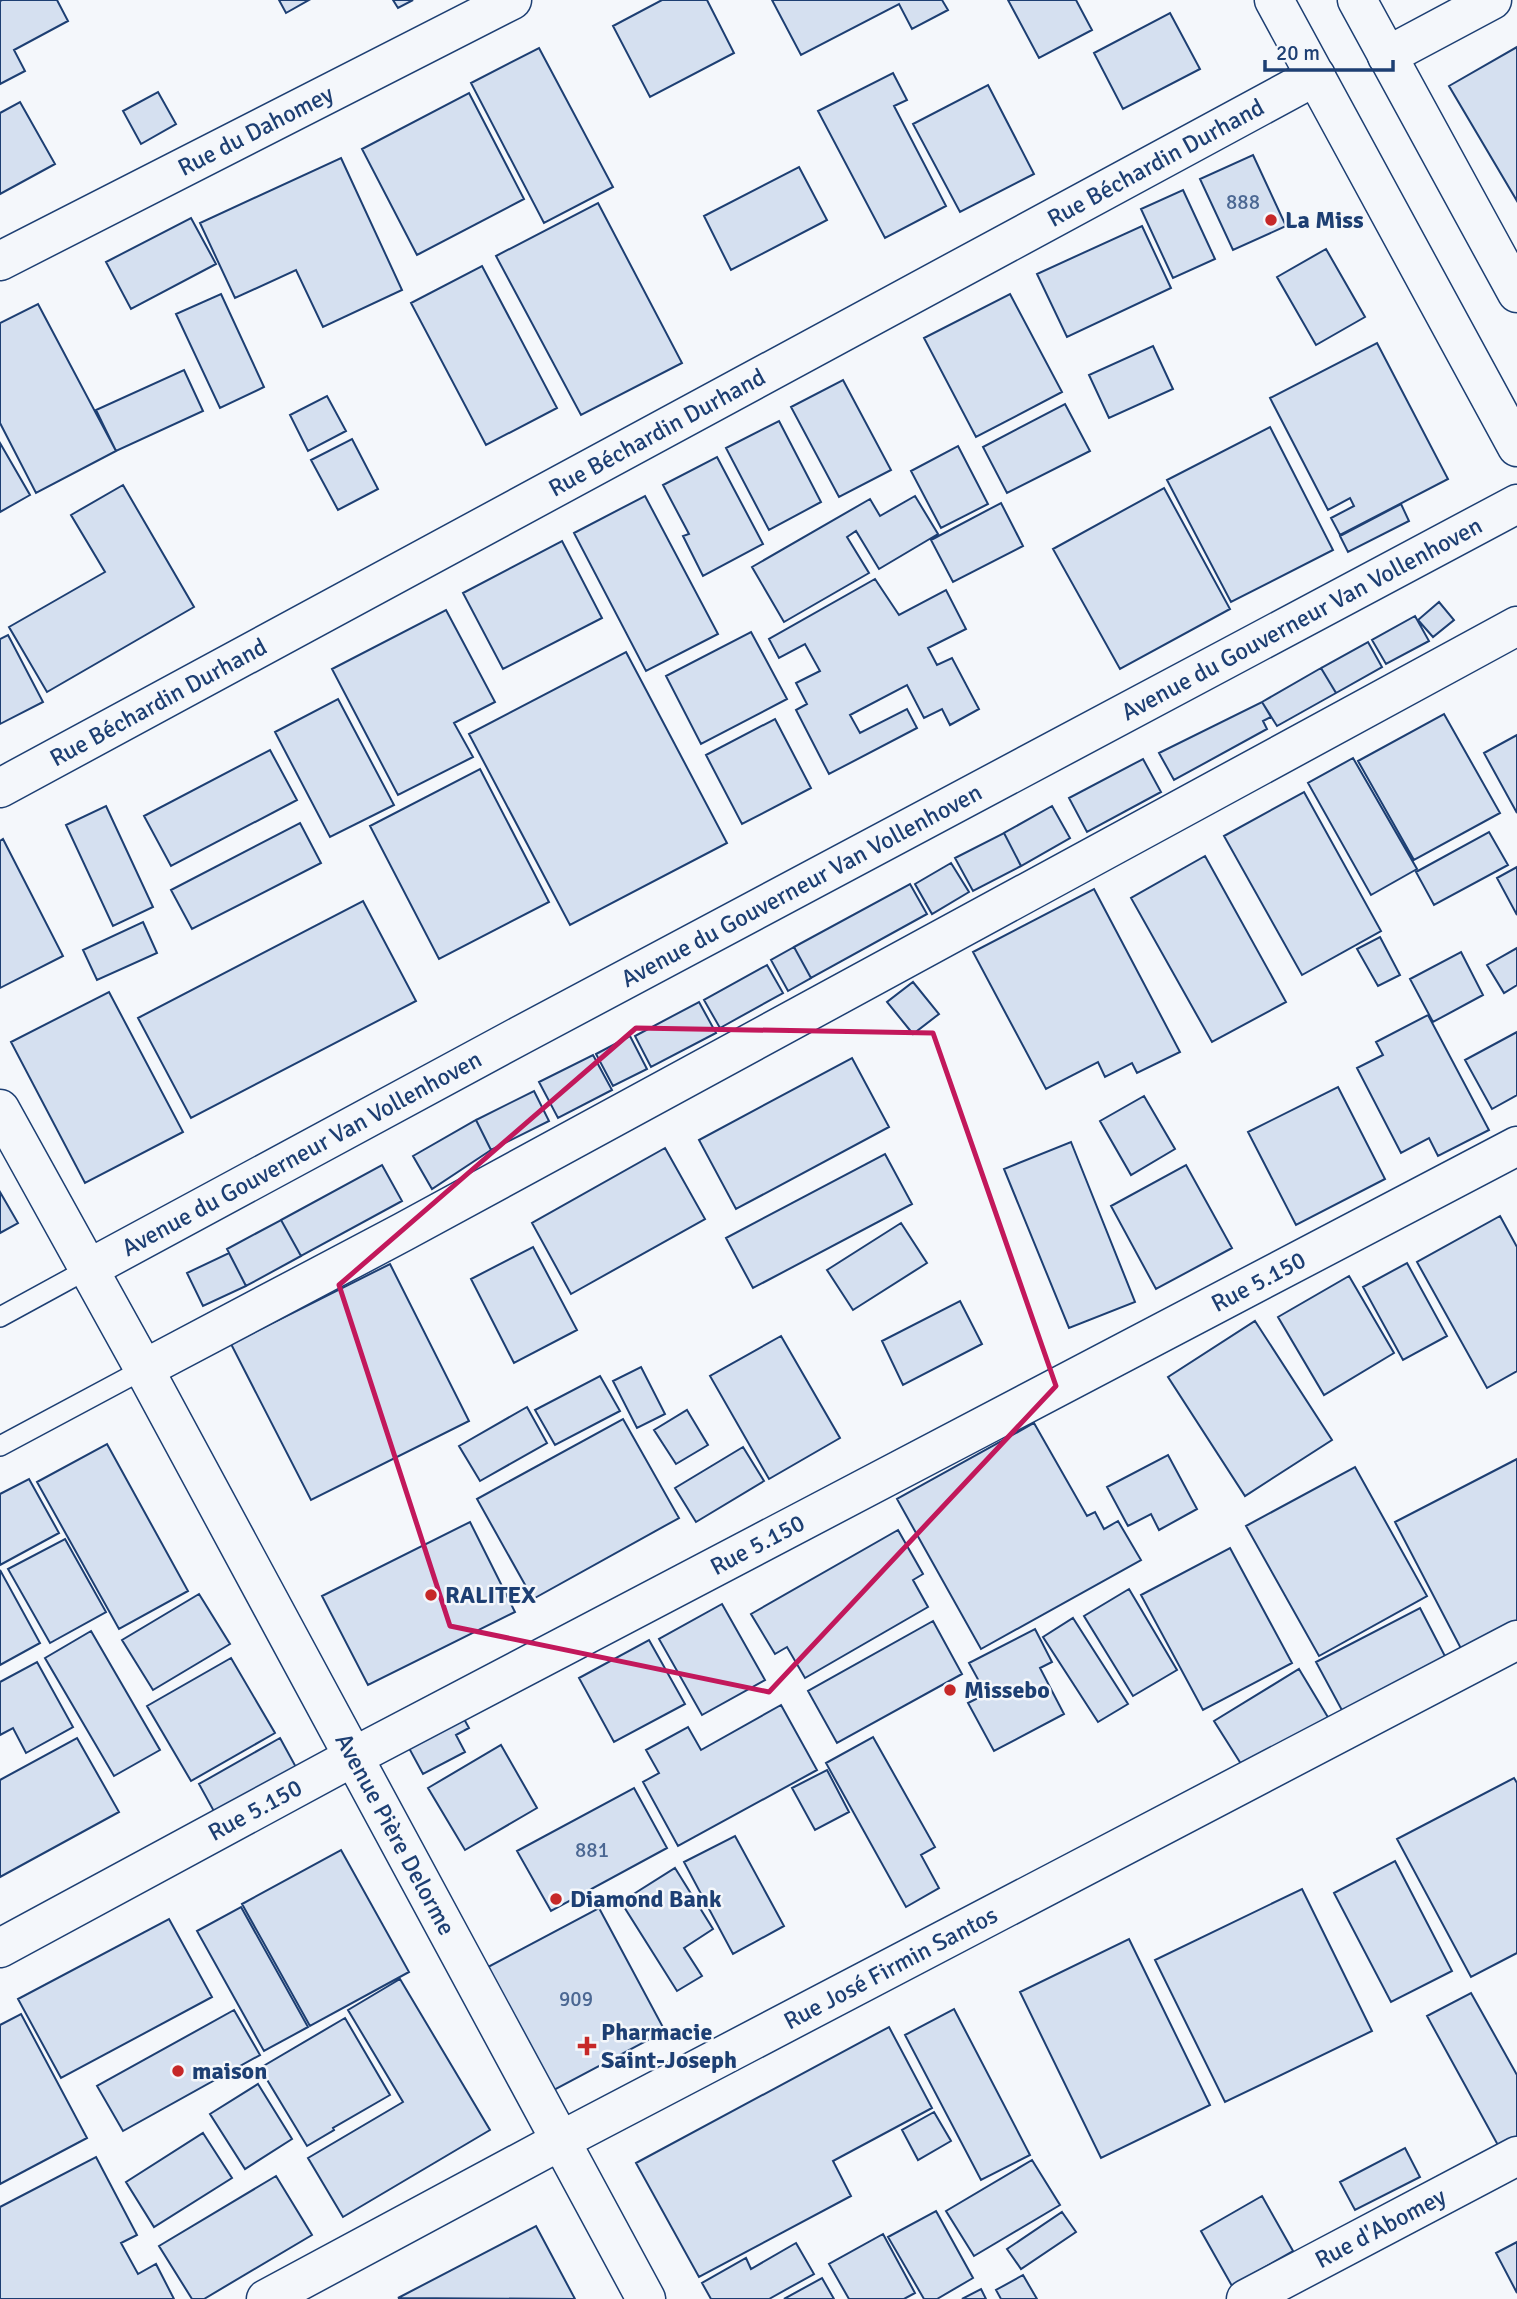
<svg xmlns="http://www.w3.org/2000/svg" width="1517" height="2299" viewBox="0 0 1517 2299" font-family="Signika,sans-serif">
<rect width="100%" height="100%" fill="#f4f7fb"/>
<path fill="#d5e0f0" stroke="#1d3f73" stroke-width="2" d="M2,0h55l11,21 -54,29 11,21 -25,13v-83z
M279,0h30l-23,13z
M393,0h20l-15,8z
M662,0h45l27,53 -84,44 -37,-71z
M772,0h170l6,10 -36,19 -13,-25 -98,51z
M1008,0h68l16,30 -53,28z
M1170,13l30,56 -77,40 -29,-56z
M1517,47v154l-68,-115z
M539,48l74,139 -69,36 -73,-140z
M893,73l14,27 -13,6 52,100 -61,32 -67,-127z
M988,85l46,89 -74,38 -47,-88z
M158,92l18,32 -35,20 -18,-33z
M469,93l55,106 -107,56 -55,-106z
M20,102l35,62 -55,30v-81z
M1253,155l33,71 -53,24 -33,-71z
M341,158l61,132 -79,37 -27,-57 -61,28 -35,-75z
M799,167l28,53 -96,50 -27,-54z
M1183,190l32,69 -42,19 -32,-69z
M598,203l84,160 -101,52 -85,-159z
M191,218l25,46 -85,45 -25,-47z
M1142,226l29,62 -104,49 -30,-63z
M1326,249l39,68 -49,28 -39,-68z
M482,266l75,142 -71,37 -75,-142z
M221,294l43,93 -44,21 -44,-94z
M1010,294l52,98 -86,45 -52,-99z
M38,304l78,147 -80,42 -36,-70v-100z
M1377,343l71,136 -108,56 -9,-17 23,-12 -4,-8 -22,12 -58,-112z
M1153,346l20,43 -64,29 -20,-43z
M184,370l19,41 -87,40 -20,-41z
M843,380l48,90 -52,27 -48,-90z
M327,396l19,35 -38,20 -18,-36z
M1065,404l25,47 -83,42 -24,-46z
M779,421l42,81 -52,28 -43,-82z
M1270,427l63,123 -102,52 -64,-122z
M352,439l26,50 -40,21 -27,-50z
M0,443l30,52 -30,17z
M958,446l30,58 -47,24 -30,-57z
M717,457l46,87 -60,32 -20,-40 6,-2 -26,-49z
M123,485l71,122 -147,85 -38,-65 96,-55 -34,-57z
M1164,488l66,121 -110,60 -67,-120z
M645,496l73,138 -72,37 -72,-138z
M915,496l23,38 -59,35 -23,-38 -9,6 22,36 -85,49 -32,-55 118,-68 10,17z
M1001,503l22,43 -70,36 -22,-42z
M1401,504l8,17 -61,31 -8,-16z
M562,541l40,77 -99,51 -40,-76z
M875,579l24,36 47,-25 20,39 -38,19 9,17 15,-7 27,51 -29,16 -8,-16 -18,9 -17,-33 -57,30 10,18 47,-24 10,19 -88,46 -33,-64 11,-6 -11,-21 24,-12 -15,-27 -26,14 -10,-19z
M1439,602l15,18 -21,17 -15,-17z
M446,610l49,92 -41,21 19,34 -75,38 -66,-126z
M1415,616l14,25 -43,23 -14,-24z
M751,632l36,67 -86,45 -35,-68z
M8,635l35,67 -43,22v-85z
M1368,642l14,25 -46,26 -15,-25z
M626,652l101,191 -157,82 -101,-191z
M1321,668l15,25 -59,33 -15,-24z
M338,699l56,106 -64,32 -55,-105z
M1262,702l9,15 -8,4 4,8 -93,51 -15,-27z
M1444,714l56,99 -86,47 -56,-99z
M775,719l36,69 -69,36 -36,-69z
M1517,735v78l-33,-60z
M270,750l27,50 -126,66 -27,-50z
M1353,758l64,111 -46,26 -63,-112z
M1143,759l18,33 -74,40 -18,-34z
M480,769l69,133 -110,57 -69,-133z
M1304,792l77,139 -79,44 -78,-139z
M106,806l47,101 -40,19 -47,-101z
M1052,806l18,32 -49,28 -17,-33z
M300,823l21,40 -129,66 -21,-39z
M1489,832l19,33 -74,40 -18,-33z
M1004,833l17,33 -48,25 -18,-33z
M3,839l60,117 -63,32v-147z
M1205,856l81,146 -74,40 -81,-144z
M951,863l18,29 -37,22 -17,-30z
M1517,867v48l-20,-37z
M910,884l17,30 -116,64 -17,-31z
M1094,889l86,163 -43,21 -5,-10 -27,14 -7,-15 -52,27 -73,-137z
M363,901l53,100 -225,117 -53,-100z
M143,922l14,31 -60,27 -14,-30z
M1380,937l20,38 -22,11 -21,-37z
M794,947l17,31 -23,13 -17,-31z
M1517,948v37l-13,8 -17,-28z
M1461,952l22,43 -50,27 -23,-43z
M767,965l16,28 -63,35 -16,-28z
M913,982l26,32 -26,20 -26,-32z
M109,992l74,140 -98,51 -74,-141z
M699,1002l17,31 -65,34 -16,-31z
M1428,1015l61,115 -51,26 -9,-18 -28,15 -44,-85 26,-13 -7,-13z
M1517,1032v63l-25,14 -27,-49z
M630,1036l17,33 -34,17 -17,-32z
M593,1055l19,35 -54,28 -19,-36z
M852,1058l37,69 -153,82 -37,-69z
M1338,1087l47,92 -89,46 -48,-93z
M534,1091l15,30 -58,29 -15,-30z
M1144,1096l31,53 -44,26 -31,-54z
M476,1120l15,30 -59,39 -19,-33z
M1071,1142l64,160 -66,26 -65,-159z
M665,1148l40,71 -134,75 -39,-71z
M885,1154l27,50 -159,84 -27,-50z
M382,1165l20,36 -101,55 -20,-36z
M1186,1165l46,83 -76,41 -45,-83z
M0,1192l18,31 -18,10z
M1500,1216l17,31v124l-30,17 -70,-126z
M281,1220l20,36 -55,30 -19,-37z
M901,1223l26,40 -74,47 -26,-40z
M533,1247l44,83 -63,33 -43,-84z
M229,1253l17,33 -43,20 -16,-33z
M1407,1263l40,73 -44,24 -40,-73z
M390,1264l79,157 -158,79 -80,-156z
M1349,1276l45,77 -70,42 -46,-78z
M960,1301l22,43 -79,41 -21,-44z
M1255,1321l77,119 -87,56 -77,-119z
M781,1336l59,102 -71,41 -59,-103z
M641,1367l24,47 -28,14 -24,-47z
M600,1376l20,35 -65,34 -20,-35z
M527,1407l20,36 -67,38 -21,-35z
M687,1410l21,35 -32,19 -22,-34z
M623,1419l56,99 -146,81 -56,-100z
M1034,1423l53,93 8,-4 9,17 14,-8 23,39 -160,89 -84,-150z
M107,1444l81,147 -69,38 -82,-147z
M743,1447l21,34 -68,41 -21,-34z
M1168,1455l29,54 -38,21 -8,-16 -23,12 -21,-39z
M1517,1459v178l-49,25 -73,-140z
M1355,1467l72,129 -108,60 -73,-130z
M29,1479l30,54 -59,32v-71z
M470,1522l45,90 -147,73 -46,-89z
M898,1530l25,44 -10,6 15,27 -123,71 -18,-31 -12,7 -24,-40z
M65,1539l41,73 -56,31 -42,-74z
M1230,1548l62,115 -89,47 -62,-115z
M0,1570l40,73 -40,22z
M1129,1589l48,81 -44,26 -49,-80z
M199,1594l31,50 -77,46 -31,-50z
M722,1604l43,76 -63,35 -43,-76z
M1420,1608l27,52 -103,54 -28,-52z
M1073,1618l55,86 -30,18 -55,-85z
M933,1621l29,53 -125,69 -29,-52z
M1035,1629l17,33 -12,6 24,46 -70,37 -26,-48 18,-9 -17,-31z
M91,1631l69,119 -46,26 -69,-118z
M649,1640l36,64 -71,38 -35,-64z
M231,1658l44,75 -84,48 -44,-75z
M37,1662l36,65 -47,26 -13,-25 -13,7v-53z
M1299,1669l33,55 -84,51 -34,-54z
M781,1705l36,65 -139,76 -35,-64 16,-9 -13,-23 42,-23 13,23z
M458,1708l11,20 -13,7 9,17 -42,22 -20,-37z
M873,1737l62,110 -14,8 18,33 -33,19 -80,-144z
M77,1738l42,74 -119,65v-97z
M280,1738l17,31 -81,46 -17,-31z
M501,1745l36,63 -72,42 -37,-62z
M827,1770l22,42 -34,18 -23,-42z
M1514,1778l3,5v170l-46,24 -74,-138z
M634,1788l33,60 -116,63 -34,-60z
M735,1836l49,90 -51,28 -49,-92z
M341,1850l68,122 -99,54 -68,-122z
M1395,1861l57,110 -61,31 -57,-109z
M675,1868l38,61 -29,19 18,28 -25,15 -56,-89z
M1302,1889l70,142 -147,71 -70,-142z
M241,1907l67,120 -44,24 -67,-120z
M599,1908l66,123 -111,59 -66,-123z
M169,1919l43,78 -151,81 -43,-79z
M1129,1939l81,166 -109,53 -81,-166z
M400,1979l90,151 -147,87 -35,-59 95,-56 -55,-92z
M1471,1993l46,82v63l-18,9 -72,-131z
M954,2009l76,146 -49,25 -76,-145z
M234,2010l26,45 -137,76 -26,-45z
M21,2014l66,124 -87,46v-159z
M345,2018l45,77 -57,33 1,2 -27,16 -47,-78z
M889,2027l43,81 -99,53 18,35 -152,81 -63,-114z
M258,2084l34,55 -47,30 -35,-55z
M934,2112l17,29 -33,19 -16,-30z
M203,2133l29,45 -78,49 -28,-45z
M1405,2148l15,29 -65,33 -15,-28z
M96,2157l41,78 -16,8 17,31 18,-10 18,35h-174v-92z
M1032,2160l28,45 -86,51 -28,-45z
M276,2176l36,59 -108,64h-12l-33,-53z
M1262,2196l31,55 -61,35 -31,-55z
M936,2211l37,67 -36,21h-13l-36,-62z
M1062,2212l14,20 -55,37 -14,-20z
M536,2226l39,73 -177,-1z
M883,2234l32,59 -11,6h-55l-20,-35z
M1517,2242v51l-21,-40z
M796,2243l18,31 -45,25h-58l-9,-16 44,-25 5,11z
M1023,2275l14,24h-36l-5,-9z
M822,2278l12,21h-50z
M981,2289l5,10h-24z"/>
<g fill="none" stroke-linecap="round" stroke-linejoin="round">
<defs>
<path id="service" d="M0,1317l88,-48
M0,1446l144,-77"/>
<g id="minor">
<path d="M1387,56l105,-56"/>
<path id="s1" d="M0,261l512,-261"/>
<path id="s2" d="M0,788l1316,-712"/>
<path id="s3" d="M0,1948l353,-191 1164,-611"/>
<path id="s4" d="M266,2299l294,-158 957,-501"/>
<path id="s5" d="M1246,2299l271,-143"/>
</g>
<g id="secondary">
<path id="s6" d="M0,1109l144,260 502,930"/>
<path id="s7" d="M88,1269l433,-234 996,-531"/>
<path d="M144,1369l259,-137 1114,-606"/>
</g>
<path id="primary" d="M1274,0l243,447
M1357,0l160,293"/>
</defs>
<use href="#service" stroke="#1d3f73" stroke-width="22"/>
<use href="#minor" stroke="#1d3f73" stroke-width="41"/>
<use href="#secondary" stroke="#1d3f73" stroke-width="41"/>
<use href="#primary" stroke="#1d3f73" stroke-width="41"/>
<use href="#service" stroke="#f4f7fb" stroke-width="19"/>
<use href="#minor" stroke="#f4f7fb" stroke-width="38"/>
<use href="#secondary" stroke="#f4f7fb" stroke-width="38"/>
<use href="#primary" stroke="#f4f7fb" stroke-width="38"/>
</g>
<path fill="none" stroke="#c2185b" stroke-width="5" stroke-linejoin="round" d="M636,1028l297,5 123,353 -287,306 -319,-66 -111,-341z"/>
<g fill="#c62828" stroke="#f4f7fb" stroke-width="2.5">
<circle cx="1271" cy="220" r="7"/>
<circle cx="431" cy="1595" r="7"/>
<circle cx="950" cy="1690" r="7"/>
<circle cx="556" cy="1899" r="7"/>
<path d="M583.5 2035.5h7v7h7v7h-7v7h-7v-7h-7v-7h7z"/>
<circle cx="178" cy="2071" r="7"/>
</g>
<g text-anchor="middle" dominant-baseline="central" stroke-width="5" stroke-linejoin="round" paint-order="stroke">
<g font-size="21" fill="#4b6792">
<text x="1243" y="202">888</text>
<text x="592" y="1850">881</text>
<text x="576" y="1999">909</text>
</g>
<g font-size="24" fill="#1d3f73" stroke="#f4f7fb">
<text stroke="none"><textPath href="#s1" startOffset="287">Rue du Dahomey</textPath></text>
<text stroke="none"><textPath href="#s2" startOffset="1314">Rue Béchardin Durhand</textPath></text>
<text stroke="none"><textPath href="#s2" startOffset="747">Rue Béchardin Durhand</textPath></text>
<text stroke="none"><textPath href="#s7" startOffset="1377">Avenue du Gouverneur Van Vollenhoven</textPath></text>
<text stroke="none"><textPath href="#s2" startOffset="180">Rue Béchardin Durhand</textPath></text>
<text stroke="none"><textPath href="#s7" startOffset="810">Avenue du Gouverneur Van Vollenhoven</textPath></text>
<text stroke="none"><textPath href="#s7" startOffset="243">Avenue du Gouverneur Van Vollenhoven</textPath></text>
<text stroke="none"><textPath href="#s3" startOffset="1424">Rue 5.150</textPath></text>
<text stroke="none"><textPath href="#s3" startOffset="858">Rue 5.150</textPath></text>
<text stroke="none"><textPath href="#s3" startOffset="290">Rue 5.150</textPath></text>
<text stroke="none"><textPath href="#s6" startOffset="826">Avenue Pière Delorme</textPath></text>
<text stroke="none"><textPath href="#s4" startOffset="707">Rue José Firmin Santos</textPath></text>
<text stroke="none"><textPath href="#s5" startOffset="152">Rue d'Abomey</textPath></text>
</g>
<g font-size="24" font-weight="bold" fill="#1d3f73" stroke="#f4f7fb" text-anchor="start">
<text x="1285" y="220">La Miss</text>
<text x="445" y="1595">RALITEX</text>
<text x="964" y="1690">Missebo</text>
<text x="570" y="1899">Diamond Bank</text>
<text x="601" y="2032">Pharmacie<tspan x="601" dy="28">Saint-Joseph</tspan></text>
<text x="192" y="2071">maison</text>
</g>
</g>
<path d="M1265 60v10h128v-10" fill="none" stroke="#1d3f73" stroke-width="3.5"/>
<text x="1276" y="60" font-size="21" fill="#1d3f73" stroke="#f4f7fb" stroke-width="5" paint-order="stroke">20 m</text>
</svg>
